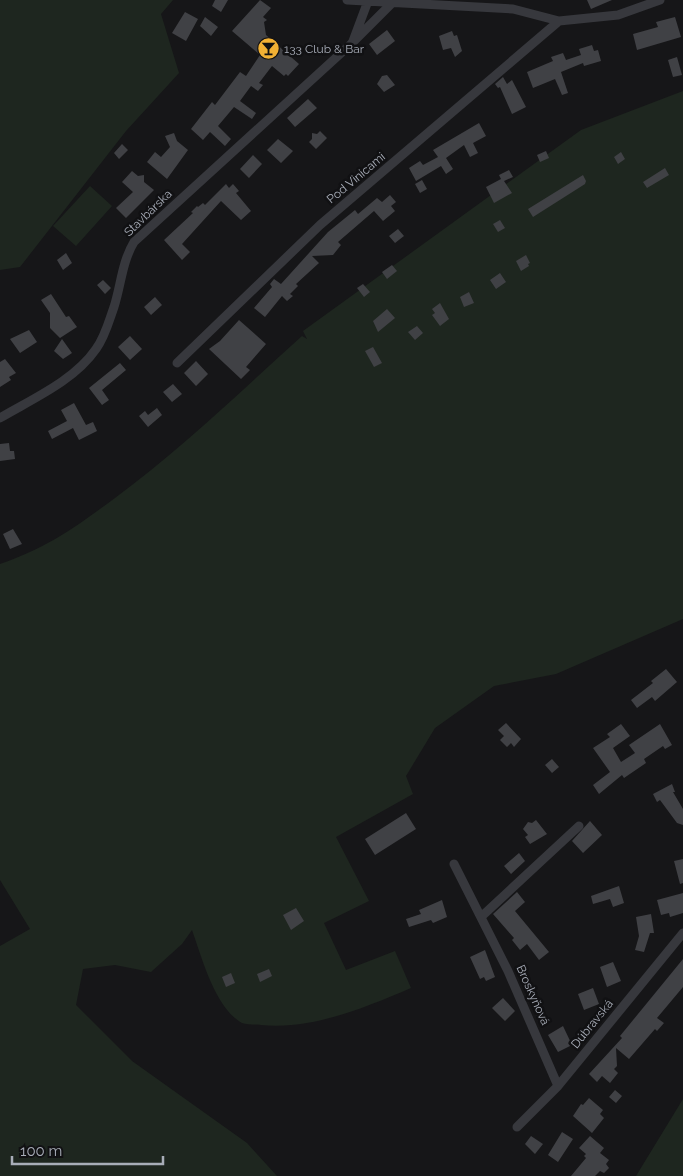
<svg xmlns="http://www.w3.org/2000/svg" width="683" height="1176" viewBox="0 0 683 1176" font-family="Raleway,sans-serif">
<rect width="100%" height="100%" fill="#161618"/>
<path fill="#1e261f" d="M0,0h173l-12,14 18,59 -53,58 -106,136 -20,3z
M683,91v528l-127,55 -62,12 -59,42 -29,48 7,18 -77,43 33,64 -45,22 22,47 49,-19 16,37c-47,20 -99,42 -150,37 -5,-1 -14,0 -19,-2 -27,-15 -40,-65 -50,-93l-10,14 -31,28 -36,-7 -32,4 -7,36 56,56 115,82 30,33h-277v-230l30,-17 -30,-49v-316c49,-17 74,-36 115,-66 66,-49 126,-107 187,-162l5,3 -4,-8 278,-201z
M90,186l22,20 -36,40 -23,-20z
M683,1099v77h-47z"/>
<path fill="#404145" d="M215,0h13l-7,12 -9,-6z
M260,0l11,8 -8,9 4,3 -3,2 2,13 33,29 -11,12 -2,-2 -2,2 -12,-10 -13,17 4,2 -5,6 -7,-5 -11,15 16,12 -4,6 -18,-12 -16,19 13,13 -6,7 -15,-14 -7,8 -12,-11 21,-27 3,3 25,-33 6,4 14,-21 -28,-24z
M587,0h25l-21,9z
M185,12l13,7 -12,22 -14,-8z
M205,17l13,10 -7,9 -11,-10z
M675,17l6,20 -44,13 -4,-16 25,-7 -2,-5z
M387,30l8,11 -18,14 -8,-11z
M452,31l2,5 3,-1 5,16 -7,6 -4,-9 -8,2 -4,-14z
M592,45l2,6 4,-1 3,11 -17,5 -1,-3 -22,9 7,21 -6,2 -7,-16 -22,9 -6,-16 26,-11 -2,-4 12,-4 3,7 15,-5 -2,-6z
M677,57l5,18 -9,2 -5,-17z
M387,75l8,10 -11,7 -7,-8 5,-8z
M503,77l4,7 5,-4 14,27 -14,7 -12,-27 -2,1 -3,-4z
M308,99l9,9 -22,19 -8,-9z
M479,123l7,13 -13,7 5,10 -8,4 -6,-12 -18,13 7,11 -7,5 -5,-8 -25,15 -7,-13 11,-7 3,4 15,-8 -5,-7z
M320,131l7,7 -11,11 -7,-7 3,-3v-6l5,1z
M174,133l3,8 11,9 -21,29 -20,-17 8,-10 6,5 9,-10 -5,-11z
M278,139l15,12 -12,12 -14,-13z
M122,144l6,6 -9,9 -5,-6z
M546,151l3,7 -9,4 -3,-7z
M621,152l4,7 -7,5 -4,-7z
M253,155l9,9 -13,14 -9,-9z
M665,168l4,7 -22,13 -4,-6z
M509,170l4,7 -9,4 8,12 -18,10 -8,-16 15,-8 -2,-4z
M132,171l6,5 6,-1v7l10,8 -28,28 -10,-10 17,-16 -11,-10z
M583,175l3,6 -1,3 -52,33 -5,-8z
M422,180l5,9 -7,4 -5,-9z
M226,184l3,4 4,-4 6,7 -3,2 15,18 -10,9 -20,-19 -39,43 8,8 -8,8 -18,-20 29,-27 -2,-1 6,-6 1,1 5,-4 2,2z
M390,195l6,7 -5,4 4,5 -12,10 -9,-10 -36,31 3,3 -8,10 -21,1 7,7 -23,21 2,2 -8,8 3,2 -6,5 -5,-5 -17,21 -11,-9 18,-21 -2,-3 4,-5 7,5 47,-52 27,-22 3,4 19,-16 5,4z
M500,220l5,8 -7,4 -5,-8z
M398,229l6,7 -9,7 -6,-7z
M66,253l6,10 -9,7 -6,-10z
M526,255l4,8 -2,1 1,2 -8,5 -5,-10z
M392,265l5,6 -10,8 -5,-7z
M500,273l6,9 -10,7 -6,-9z
M103,280l8,8 -6,6 -8,-9z
M363,284l7,8 -6,5 -7,-9z
M469,292l5,11 -10,4 -4,-10z
M51,294l15,23 3,-1 8,11 -17,11 -10,-10v-15l-9,-13z
M155,297l7,8 -11,10 -7,-8z
M440,303l9,16 -9,7 -8,-11 3,-2 -3,-4z
M387,309l8,9 -17,14 -5,-11z
M239,320l27,24 -20,23 4,3 -9,9 -32,-30 11,-8z
M417,326l6,7 -8,7 -7,-8z
M29,330l8,12 -17,11 -10,-14z
M130,336l12,13 -12,11 -12,-13z
M62,339l10,14 -9,6 -9,-8z
M373,347l9,16 -8,4 -9,-16z
M5,359l11,14 -7,4 2,3 -11,7v-25z
M196,361l12,13 -12,12 -12,-13z
M120,363l6,7 -24,20 7,10 -7,5 -13,-17z
M173,384l9,10 -10,8 -9,-10z
M74,403l12,22 7,-3 4,9 -18,9 -6,-12 -21,11 -4,-8 19,-10 -6,-11z
M157,408l5,7 -14,12 -9,-11 6,-5 3,4z
M9,443l1,8h4l1,8 -15,2v-17z
M13,529l9,15 -12,5 -7,-15z
M666,669l11,13 -22,19 -3,-4 -15,11 -6,-8 22,-17 -2,-2z
M506,723l15,16 -7,8 -3,-4 -4,4 -7,-7 4,-4 -6,-6z
M621,724l9,12 -17,12 8,14 14,-9 -6,-8 31,-21 12,21 -7,4 -2,-3 -19,13 2,4 -22,15 -2,-3 -23,19 -6,-9 17,-13 -17,-24 17,-11 -3,-3z
M552,759l7,8 -7,6 -7,-8z
M672,784l3,8h-2l10,17v16l-6,-2 -17,-23 -3,2 -4,-8z
M406,813l10,16 -41,26 -10,-16z
M536,820l11,14 -17,10 -5,-7 3,-2 -5,-6 5,-7 4,1z
M590,821l12,14 -19,18 -11,-12z
M519,853l6,8 -14,13 -7,-8z
M683,859v24l-3,1 -6,-23z
M619,886l5,17 -11,4 -3,-8 -17,5 -2,-8z
M517,892l8,10 -10,9 34,41 -10,8 -12,-16 -7,6 -8,-10 2,-2 -21,-24z
M683,893v20l-13,4 -1,-4 -8,2 -4,-15z
M442,900l5,17 -14,6 -2,-3 -22,7 -3,-8 15,-5 -2,-4z
M296,908l8,13 -13,9 -8,-15z
M651,914l3,19h-4l-6,19 -9,-2 4,-14 -3,-19z
M485,950l10,27 -9,4 -2,-4 -4,2 -10,-22z
M683,959v28l-26,31 7,5 -7,8 -2,-2 -26,30 -13,-11 1,18 -3,3 4,4 -8,10 -8,-7 -5,6 -8,-8 33,-36 -2,-2z
M613,962l8,19 -14,6 -7,-20z
M269,969l3,7 -12,6 -3,-8z
M231,973l4,10 -9,4 -4,-10z
M593,988l6,16 -15,6 -6,-16z
M503,998l12,13 -10,10 -13,-13z
M538,1000l9,23 -6,2 -10,-22z
M563,1026l9,19 -14,7 -10,-17z
M615,1090l7,6 -6,7 -7,-6z
M589,1098l14,12 -3,4 4,4 -12,15 -19,-17 8,-12 2,1z
M562,1132l11,7 -15,23 -10,-7z
M531,1136l12,8 -8,10 -10,-10z
M590,1136l14,12 -4,5 9,7 -3,4 3,4 -5,5 -4,-2 -5,5h-24l15,-18 -2,-2 2,-2 -7,-6z"/>
<g fill="none" stroke-linecap="round" stroke-linejoin="round">
<path stroke="#37383d" stroke-width="9" d="M347,0l166,9 46,12 59,-6 42,-15
M353,41l15,-40
M177,363l143,-138 239,-204
M0,418c32,-19 74,-37 96,-69 9,-12 13,-28 18,-42 7,-22 8,-45 20,-65l217,-198 41,-41
M454,864l54,107 50,115
M481,917l98,-91
M517,1127l41,-41 125,-153"/>
</g>
<defs>
<symbol id="bar-disc" viewBox="-11 -11 22 22"><circle r="9.5" fill="#f2b134" stroke="#111113"/><path d="M-6-5H6L.8 .8V4.5H3.5V6h-7V4.5H-.8V.8Z" fill="#111"/></symbol>
</defs>
<g fill-rule="evenodd">
<use href="#bar-disc" x="256" y="36" width="25" height="25"/>
</g>
<g text-anchor="middle" dominant-baseline="central" stroke-width="5" stroke-linejoin="round" paint-order="stroke">
<g font-size="12" fill="#a8adb8" stroke="#111113" text-anchor="start">
<text x="284" y="49">133 Club &amp; Bar</text>
</g>
<g font-size="12" fill="#a8adb8" stroke="#111113">
<text transform="translate(356 178) rotate(-40)">Pod Vinicami</text>
<text transform="translate(148 213) rotate(-44)">Stavbárska</text>
<text transform="translate(533 995) rotate(66)">Broskyňová</text>
<text transform="translate(592 1024) rotate(-51)">Dúbravská</text>
</g>
</g>
<path d="M12 1156v8h151v-8" fill="none" stroke="#a8adb8" stroke-width="2.5"/>
<text x="20" y="1156" font-size="15" fill="#a8adb8" stroke="#111113" stroke-width="4" paint-order="stroke">100 m</text>
</svg>
